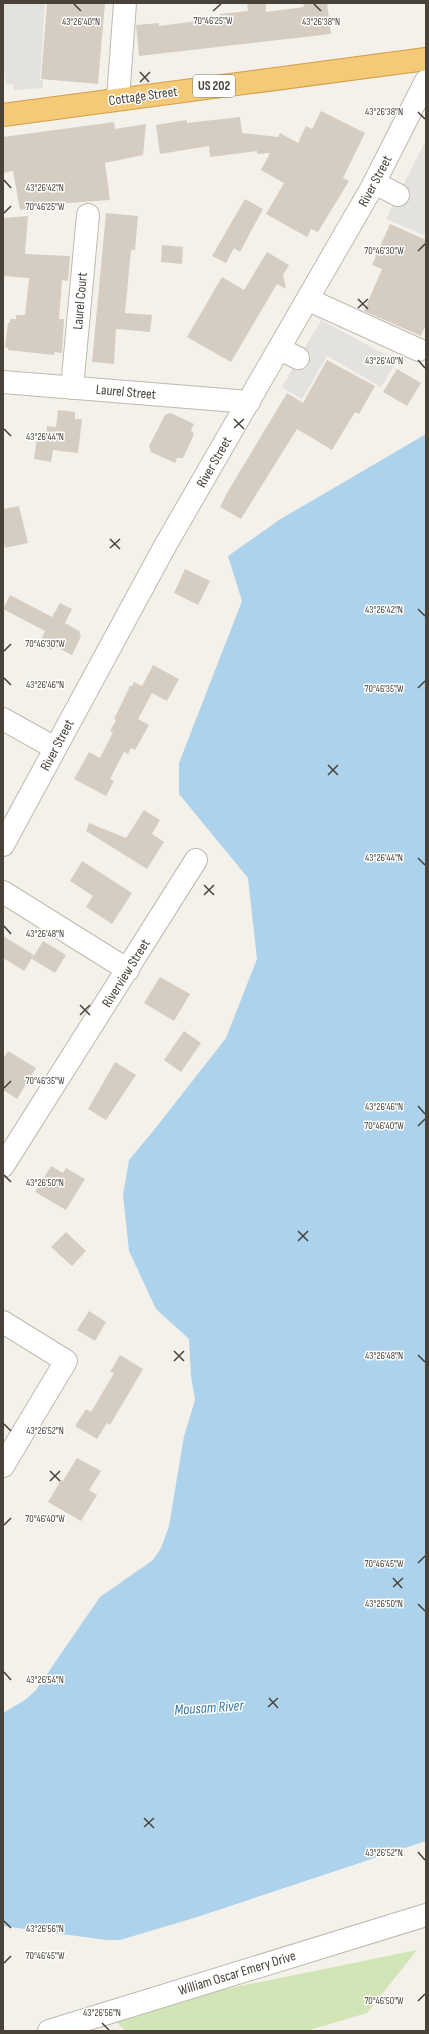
<svg xmlns="http://www.w3.org/2000/svg" width="429" height="2034" viewBox="0 0 429 2034" font-family="'Sofia Sans Condensed',sans-serif">
<rect width="100%" height="100%" fill="#f4f1eb"/>
<path fill="#d1e5b7" d="M417,1950l-50,63 -61,18h-181l-17,-18z"/>
<path fill="#e3e2df" d="M3,3h42l-5,77h3v8l-29,2 -1,-6 -7,1 -3,-19z
M426,140v96l-40,-17z
M321,320l76,41 -16,26 -54,-31 -25,43 -20,-12z"/>
<path fill="#add3ec" d="M426,434v1407l-232,77 -74,22h-14l-103,-14v-213l22,-13 11,-10 64,-93 53,-37 8,-12 8,-22 15,-90 11,-36 -4,-24 -2,-37 -33,-30 -27,-58 -6,-56 6,-35 25,-30 72,-92 31,-79 -9,-81 -69,-84v-31l63,-162 -14,-45 51,-36z"/>
<path fill="#d5cdc1" d="M47,3h58l-7,81 -57,-5z
M247,3h19v9l38,-5 -1,-4h24l4,31 -192,22 -3,-31 23,-2v3l61,-8v-4l28,-3z
M321,111l44,22 -22,45 6,3 -31,51 -7,-3 -4,8 -41,-23 18,-31 -23,-13 9,-17 -13,1v-3l-47,6 -1,-11 -49,8 -4,-29 31,-5v3l53,-6 2,16 36,4 2,-4 18,10 8,-17 6,3z
M114,122l1,7 31,-5 -3,31 -38,8 5,37 -55,4 -35,6 -7,-39 -10,2v-36z
M245,199l18,10 -23,43 -6,-4 -8,15 -14,-7z
M106,213l32,3 -3,34h-4l-6,63 27,2 -2,17 -34,-3 -2,35 -22,-2z
M28,216l-3,38 45,2 -2,25 -6,-1 -3,39h5l-2,34 -8,-1v3l-46,-5v-2l-3,-1 3,-24h2v-4h6v-4h9l4,-37 -26,-2v-58z
M390,224l36,16v84l-5,12 -57,-25 18,-42 -10,-4z
M162,245l21,2 -1,17 -21,-2z
M267,252l22,13 -6,10 3,14 -9,-5 -46,78 -44,-25 35,-60 22,13z
M327,360l48,26 -16,28 -4,-2 -23,38 -35,-21 -56,90 -21,-12 7,-14 60,-100 16,10z
M397,369l24,14 -14,23 -24,-14z
M58,410l17,2v7h7l-4,34 -25,-3 -2,12 -17,-3 3,-21 9,1 1,-13 9,1z
M171,413l23,11 -3,6 3,4 -3,7 -8,17h-6l-2,5 -24,-11 -2,-6 16,-31z
M19,506l9,37 -23,5 -2,-11v-28z
M185,569l25,12 -12,24 -24,-12z
M10,595l42,22 8,-14 12,6 -7,14 14,8 2,6 -9,18 -18,-9 -2,4 -13,-6 6,-13 -42,-22z
M153,665l26,14 -12,22 -15,-8 -14,26 11,6 -14,25 -4,-2 -3,6 -4,-2 -14,27 4,2 -8,15 -32,-17 15,-27 11,6 13,-26 -3,-1 6,-11 -2,-1 16,-33h2l2,-4 8,4z
M144,810l16,10 -8,14 12,8 -17,27 -61,-38 3,-8 37,15z
M82,861l50,32 -20,31 -26,-17 7,-11 -23,-15z
M3,936l31,19 -10,16 -21,-13z
M43,941l23,14 -11,18 -23,-14z
M160,977l30,17 -16,27 -30,-18z
M184,1031l17,12 -20,29 -17,-12z
M8,1051l28,17 -19,31 -14,-9v-31z
M115,1062l21,13 -30,45 -18,-11z
M51,1166l12,7 3,-5 19,11 -19,31 -31,-18z
M66,1232l20,19 -14,15 -21,-19z
M89,1311l17,11 -11,19 -18,-11z
M120,1355l23,14 -33,56 -3,-2 -10,16 -22,-13 11,-17 5,3 23,-39 -4,-1z
M77,1458l24,13 -12,19 8,5 -16,26 -33,-19 13,-22 2,1z"/>
<g fill="none" stroke-linecap="round" stroke-linejoin="round">
<defs>
<path id="minor" d="M118,99l7,-96
M375,183l23,12
M309,300l110,50
M280,349l18,9
M3,382l246,20
M72,388l16,-173
M3,719l52,29
M3,845l162,-299 206,-357 55,-108
M3,892l125,78
M3,1166l193,-306
M3,1322l63,39 -63,105
M49,2031l377,-116"/>
<path id="highway" d="M3,115l423,-56"/>
</defs>
<use href="#minor" stroke="#bfb9ae" stroke-width="24"/>
<use href="#highway" stroke="#d39e47" stroke-width="24"/>
<use href="#minor" stroke="#fff" stroke-width="22"/>
<use href="#highway" stroke="#f4c977" stroke-width="22"/>
</g>
<path fill="none" stroke="#484239" stroke-width="1.5" d="M74,4l7,7M314,4l7,7M213,11l8,-7M140,72l9,10M140,82l10,-10M418,112l7,7M4,180l7,8M4,213l7,-7M418,251l7,-7M358,299l10,10M358,308l10,-9M418,360l7,8M234,419l10,10M234,428l10,-9M4,429l7,7M110,539l10,10M110,548l10,-9M418,609l7,7M4,651l7,-7M4,678l7,7M418,688l7,-7M328,765l10,10M328,775l10,-10M418,858l7,7M204,885l10,10M204,895l10,-10M4,926l7,8M80,1005l10,10M80,1015l10,-10M4,1088l7,-7M418,1106l7,8M418,1126l7,-7M4,1175l7,7M298,1231l10,10M298,1241l10,-10M174,1351l10,10M418,1355l7,7M174,1361l10,-10M4,1424l7,7M50,1471l10,10M50,1481l10,-10M4,1525l7,-7M418,1563l7,-7M393,1578l9,10M393,1587l10,-9M418,1604l7,7M4,1672l7,8M269,1698l9,10M268,1707l10,-9M144,1818l10,10M144,1827l10,-9M418,1852l7,8M4,1921l7,7M4,1963l7,-7M418,2001l7,-7M102,2023l7,7"/>
<g text-anchor="middle" dominant-baseline="central" stroke-width="3" stroke-linejoin="round" paint-order="stroke">
<rect fill="#fff" stroke="#7f7b74" stroke-width="1" x="193" y="75" width="42" height="22" rx="3"/>
<g font-size="13" font-weight="bold" fill="#484239">
<text x="214" y="86">US 202</text>
</g>
<g font-size="14" fill="#484239" stroke="#fff">
<text transform="translate(143 96) rotate(-8)">Cottage Street</text>
<text transform="translate(375 181) rotate(-62)">River Street</text>
<text transform="translate(80 301) rotate(-85)">Laurel Court</text>
<text transform="translate(126 392) rotate(5)">Laurel Street</text>
<text transform="translate(214 462) rotate(-60)">River Street</text>
<text transform="translate(57 745) rotate(-62)">River Street</text>
<text transform="translate(126 973) rotate(-58)">Riverview Street</text>
<text transform="translate(237 1973) rotate(-17)">William Oscar Emery Drive</text>
</g>
<g font-size="15" font-style="italic" fill="#3779a5" stroke="#fff">
<text transform="translate(209 1708) rotate(-4)">Mousam River</text>
</g>
</g>
<g font-size="10" text-anchor="middle" fill="#484239" stroke="#fff" stroke-width="3" stroke-linejoin="round" paint-order="stroke">
<text x="213" y="24">70°46'25"W</text>
<text x="81" y="25">43°26'40"N</text>
<text x="321" y="25">43°26'38"N</text>
<text x="384" y="115">43°26'38"N</text>
<text x="45" y="191">43°26'42"N</text>
<text x="45" y="210">70°46'25"W</text>
<text x="384" y="254">70°46'30"W</text>
<text x="384" y="364">43°26'40"N</text>
<text x="45" y="440">43°26'44"N</text>
<text x="384" y="613">43°26'42"N</text>
<text x="45" y="647">70°46'30"W</text>
<text x="45" y="688">43°26'46"N</text>
<text x="384" y="692">70°46'35"W</text>
<text x="384" y="861">43°26'44"N</text>
<text x="45" y="937">43°26'48"N</text>
<text x="45" y="1084">70°46'35"W</text>
<text x="384" y="1110">43°26'46"N</text>
<text x="384" y="1129">70°46'40"W</text>
<text x="45" y="1186">43°26'50"N</text>
<text x="384" y="1359">43°26'48"N</text>
<text x="45" y="1434">43°26'52"N</text>
<text x="45" y="1522">70°46'40"W</text>
<text x="384" y="1567">70°46'45"W</text>
<text x="384" y="1607">43°26'50"N</text>
<text x="45" y="1683">43°26'54"N</text>
<text x="384" y="1856">43°26'52"N</text>
<text x="45" y="1932">43°26'56"N</text>
<text x="45" y="1959">70°46'45"W</text>
<text x="384" y="2004">70°46'50"W</text>
<text x="102" y="2016">43°26'56"N</text>
</g>
<rect width="429" height="2034" fill="none" stroke="#484239" stroke-width="8"/>
</svg>
